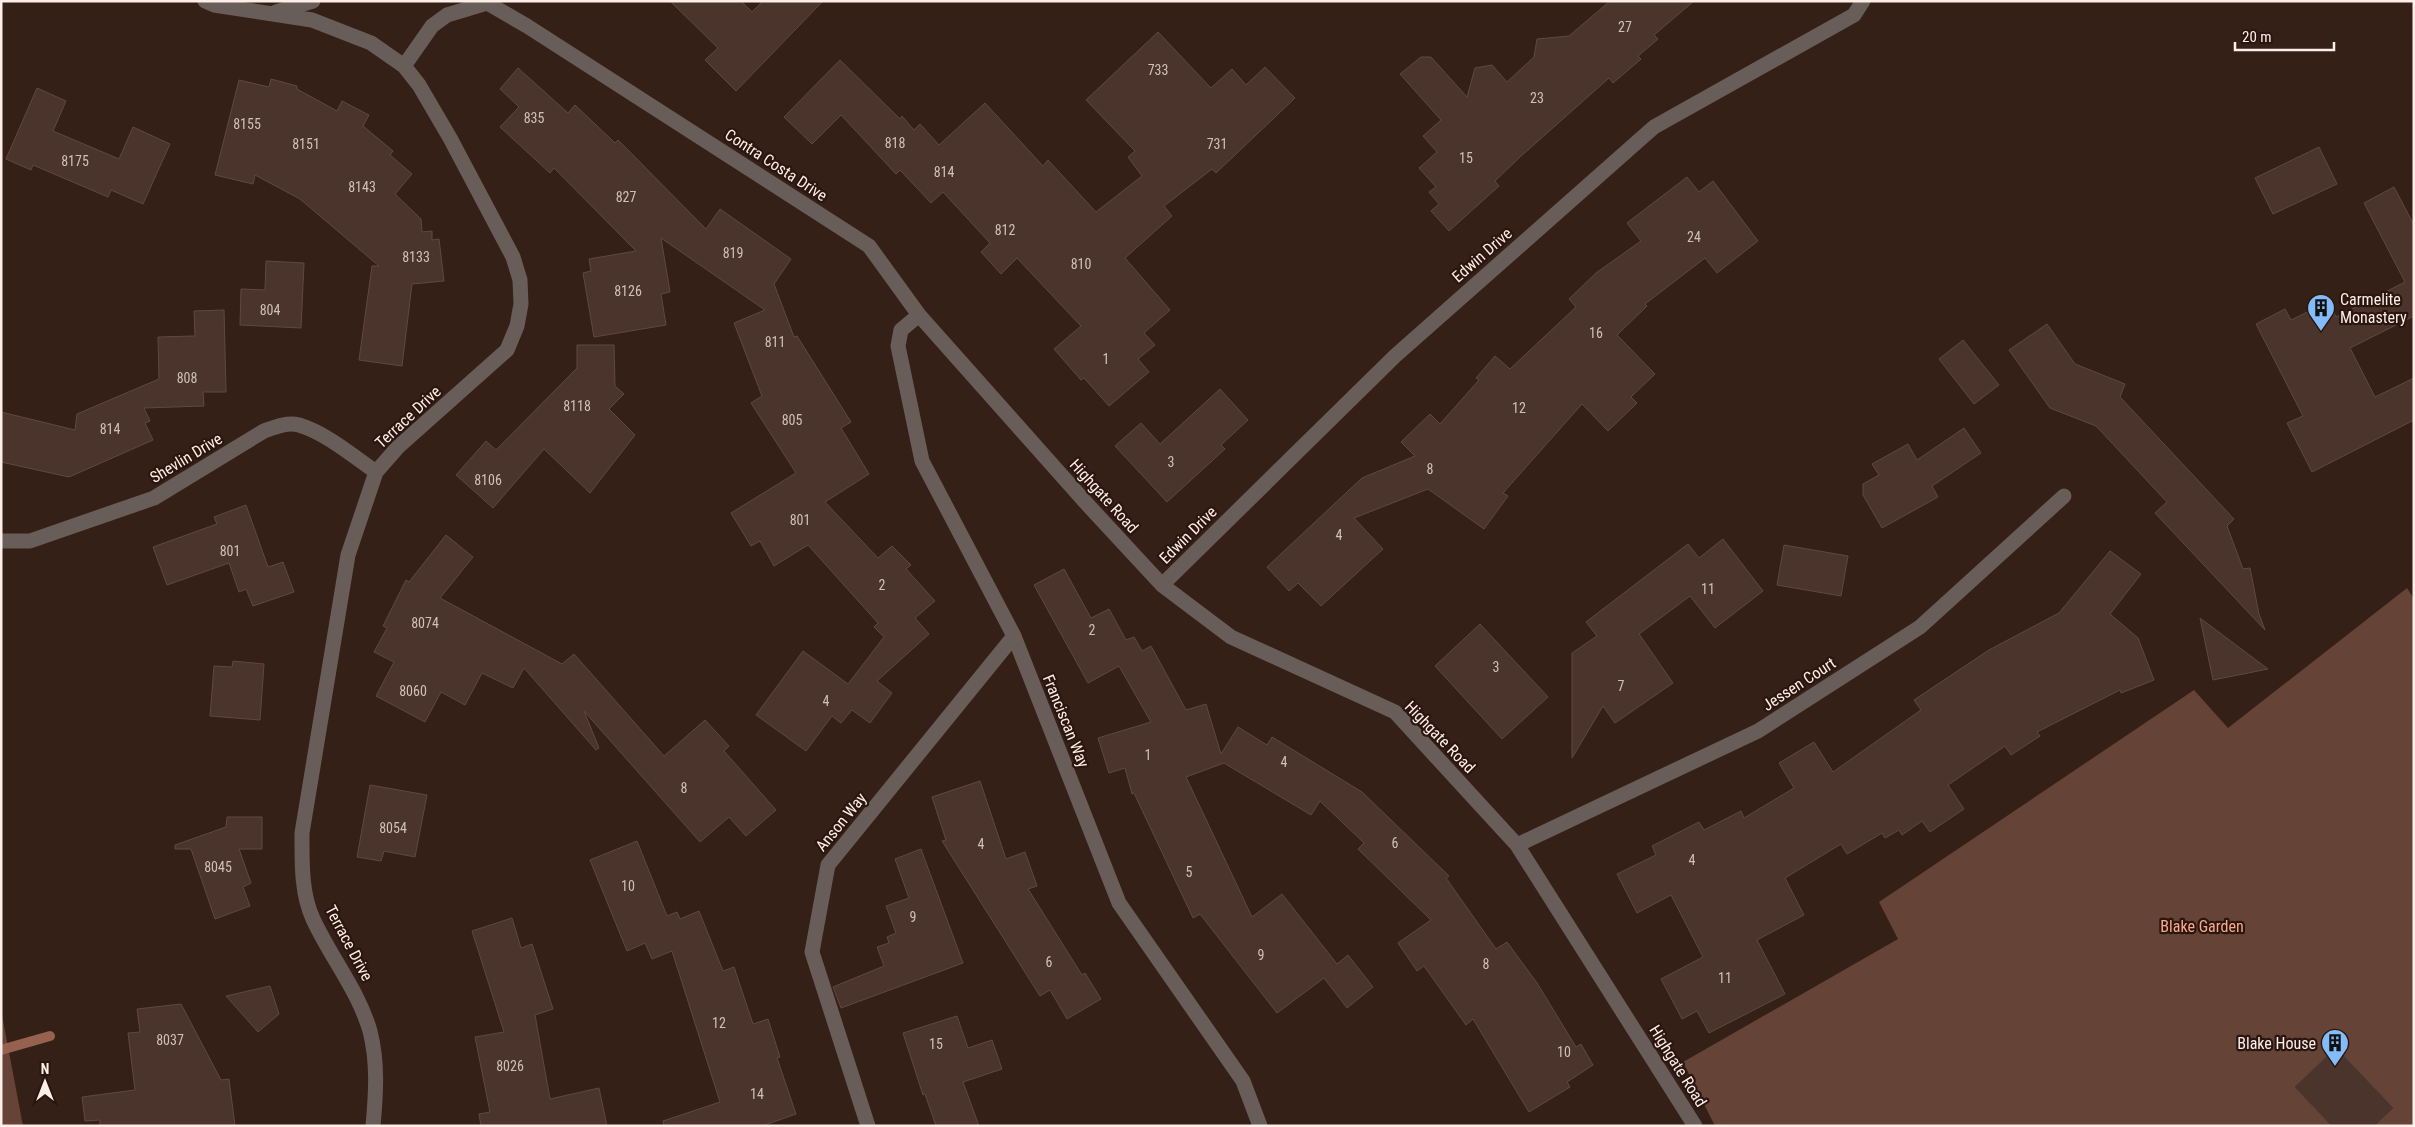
<svg xmlns="http://www.w3.org/2000/svg" width="2415" height="1127" viewBox="0 0 2415 1127" font-family="'Roboto Condensed',sans-serif">
<rect width="100%" height="100%" fill="#352018"/>
<path fill="#654336" d="M2407,588l7,11v527h-699l-32,-64 215,-123 -19,-37 315,-212 34,38z
M1,1010l22,116h-22z"/>
<g fill="none" stroke-linecap="round" stroke-linejoin="round">
<path stroke="#96614e" stroke-width="10" d="M1,1050l49,-14"/>
</g>
<path fill="#4b342c" stroke="#60483f" d="M670,1h71l11,11 11,-11h60l-87,90 -31,-31 13,-12z
M1610,1h84l-40,34 4,4 -20,17 3,3 -28,24 -4,-5 -89,79 -25,24 4,5 -50,45 -18,-20 8,-7 -10,-12 7,-5 -17,-19 18,-16 -14,-16 18,-16 -41,-46 21,-17h10l36,40 8,-29 17,-3 15,17 27,-25 3,-18 32,-3z
M1158,32l53,56 21,-19 14,16 19,-18 30,31 -79,75 -4,-4 -48,37 8,10 -47,42 45,52 -26,23 11,12 -17,14 11,13 -40,34 -25,-28 -3,2 -27,-31 27,-23 -64,-68 -16,16 -20,-22 9,-9 -47,-51 -12,11 -31,-33 -4,4 -55,-59 -29,29 -28,-27 56,-57 60,59 2,-3 12,14 6,-6 19,21 46,-42 58,63 5,-6 48,52 46,-36 -14,-19 7,-6 -49,-51z
M518,68l50,45 7,-8 40,38 3,-3 88,89 14,-20 71,50 -17,25 20,53 3,-1 54,86 -10,6 28,46 -44,28 53,56 14,-12 19,19 -5,4 29,32 -20,17 14,16 -52,47 15,12 -22,30 -18,-13 -11,13 -9,-7 -26,35 -50,-36 47,-64 45,33 36,-47 -10,-10 4,-4 -70,-78 -34,21 -14,-25 -9,5 -20,-33 65,-40 -45,-70 11,-7 -28,-73 31,-13 -104,-72 9,54 -9,2 5,31 -72,12 -11,-64 8,-2 -2,-12 47,-8 -82,-83 -4,5 -50,-46 19,-20 -19,-18z
M271,79l26,7v3l40,22 5,-10 27,14 -6,11 30,25 -3,4 22,19 -17,20 26,25 1,13 10,-1v9l7,-1 5,42 -32,3 -10,82 -43,-6 13,-94h7l-79,-67 -45,-24 -2,9 -38,-9 24,-95 30,7z
M37,88l29,13 -13,30 66,28 14,-32 37,17 -27,60 -32,-14 -3,7 -75,-32 -2,5 -25,-11z
M2319,147l18,37 -64,30 -18,-36z
M1687,177l12,15 14,-11 45,60 -41,32 -12,-15 -60,46 2,2 -30,29 38,39 -24,23 6,6 -29,28 -26,-27 -79,89 5,3 -24,33 -56,-40 -74,29 29,31 -62,57 -23,-23 -9,8 -22,-24 95,-89 53,-22 -14,-14 29,-28 10,10 39,-44 -3,-2 19,-22 15,13 66,-62 -7,-8 27,-26 45,-32 -14,-18z
M2394,187l20,38v91l-64,32 25,49 39,-19v42l-102,52 -25,-49 16,-7 -47,-92 29,-15 6,11 37,-18 8,15 69,-35 -41,-79z
M266,261l38,2 -3,65 -61,-3 1,-36 24,1z
M224,310l2,82h-23l1,14 -60,2 6,13 -5,2 8,17 -84,37 -68,-15v-50l74,18 2,-16 82,-35 -1,-42 37,-1 -1,-25z
M2047,324l28,40 50,20 -5,13 114,122 -7,7 16,43 7,-1 9,46 6,16 -110,-117 12,-11 -71,-76 -46,-18 -41,-58z
M1963,340l36,45 -25,19 -35,-45z
M577,345h37l1,41 9,8 -15,15 26,26 -45,58 -46,-44 -51,59 -37,-33 30,-34 10,9 81,-82z
M1220,389l28,31 -27,25 4,4 -58,53 -52,-56 26,-23 19,21z
M1964,428l17,25 -49,33 6,11 -56,31 -19,-33v-11l16,-9 -7,-11 36,-20 9,16z
M246,505l22,62 15,-5 11,30 -41,14 -7,-17 -7,3 -10,-29 -62,22 -14,-38 64,-23 -3,-7z
M446,535l27,22 -33,41 122,66 12,-10 90,102 41,-36 24,26 -5,5 52,59 -30,26 -17,-19 -29,25 -116,-131 15,37 -3,2 -72,-82 -11,20 -31,-15 -17,32 -24,-13 -16,30 -49,-26 18,-34 -20,-10 13,-24 -4,-2 23,-46 3,2z
M1723,539l40,52 -48,37 -25,-32 -51,38 34,49 -58,40 -12,-17 -31,52v-105l25,-17 -11,-14 102,-78 11,14z
M1784,545l64,11 -7,40 -64,-11z
M2110,551l31,23 -31,40 28,24 16,42 -33,13 -1,-3 -83,42 3,4 -29,19 -6,-9 -57,39 16,24 -34,23 -8,-11 -20,14 -3,-5 -14,8 -3,-5 -35,21 -6,-10 -56,34 19,37 -47,25 28,54 -76,39 -12,-22 -15,8 -21,-40 42,-22 -32,-62 -34,18 -20,-39 39,-19 -4,-9 47,-24 5,8 37,-19 3,7 50,-30 -15,-25 35,-21 19,30 88,-62 -7,-10 75,-50 70,-37z
M1064,569l27,49 18,-9 17,31 8,-3 8,14 9,-5 35,64 20,-6 15,50 17,-27 29,18 5,-8 90,55 87,84 -3,2 50,71 11,-7 30,41 39,64 5,-3 12,21 -26,17 3,5 -41,25 -56,-93 -7,6 -42,-59 -7,5 -19,-28 33,-23 -73,-71 6,-6 -44,-42 -9,14 -87,-52 -38,14 66,140 30,-23 55,70 11,-9 25,32 -26,21 -23,-30 -47,35 -77,-99 -7,4 -59,-125 -2,1 -7,-26 -16,5 -11,-35 53,-16 -32,-56 -31,17 -54,-98z
M2200,618l68,51 -55,11z
M1480,624l68,73 -46,42 -67,-73z
M233,661l31,3 -4,56 -50,-4 4,-50 18,1z
M980,781l26,78 19,-7 12,34 -9,3 54,86 3,-2 16,26 -34,20 -17,-29 -10,6 -98,-155 4,-1 -14,-43z
M370,785l57,10 -12,62 -31,-6 -3,10 -24,-4z
M227,817h35v32h-23l12,34 -8,4 7,19 -35,13 -24,-70h-16v-4l51,-18z
M637,841l30,75 10,-4 3,7 19,-8 24,60 11,-4 19,57 15,-5 12,38 -3,1 19,56 -34,12h-98l-1,-5 57,-19 -48,-151 -20,8 -7,-16 -18,8 -37,-91z
M921,849l42,114 -122,45 -8,-21 51,-21 -7,-19 12,-4 -2,-6 9,-4 -10,-27 23,-8 -14,-39z
M512,918l9,30 11,-4 21,65 -18,6 15,84 49,-11 8,38h-126l-2,-12 11,-2 -15,-75 29,-5 -32,-101z
M270,986l9,28 -21,18 -32,-36z
M181,1004l40,76 8,-1 6,47h-135v-6l-15,1 -3,-24 53,-7 -7,-57 12,-1 -3,-23z
M957,1016l11,32 24,-8 10,29 -39,13 16,44h-43l-11,-32 -2,1 -20,-62z
M2336,1047l58,61 -19,18h-44l-37,-39z"/>
<g fill="none" stroke-linecap="round" stroke-linejoin="round">
<path stroke="#695d59" stroke-width="15" d="M205,1l9,4 98,15 59,23 33,23 15,19 31,53 63,119 7,23 1,24 -4,22 -10,24 -109,97 -22,25 -28,83 -46,278c0,29 -1,60 11,86 18,39 45,71 57,112 8,32 6,62 3,95
M484,1l43,25 342,220 50,69 168,189 75,81 69,52 164,75 122,133 178,281
M276,12l37,-11
M404,66l28,-40 15,-11 40,-12
M919,315l-18,15 -3,16 24,115 92,175 105,267 124,178 17,45
M1,541h29l124,-43 110,-67c11,-4 23,-9 35,-6 27,8 54,31 77,47
M1162,585l233,-229 259,-229 200,-112 9,-14
M1517,845l241,-114 162,-104 144,-131
M868,1126l-56,-174 16,-87 186,-229"/>
</g>
<defs>
<symbol id="building-pin" viewBox="-11 -11 22 30"><path d="M0 17L-7.5 6A9.5 9.5 0 1 1 7.5 6Z" fill="#82bcfa" stroke="#2b160f"/><path d="M-4-6H4V6H1V3H-1V6H-4ZM-2.5-4.3h1.7v1.8h-1.7ZM.8-4.3h1.7v1.8H.8ZM-2.5-1h1.7V.8h-1.7ZM.8-1h1.7V.8H.8Z" fill="#111"/></symbol>
</defs>
<g fill-rule="evenodd">
<use href="#building-pin" x="2305" y="292" width="32" height="43"/>
<use href="#building-pin" x="2319" y="1027" width="32" height="43"/>
</g>
<g text-anchor="middle" dominant-baseline="central" stroke-width="4.5" stroke-linejoin="round" paint-order="stroke">
<g font-size="14" fill="#d0c0b9">
<text x="1625" y="27">27</text>
<text x="1158" y="70">733</text>
<text x="1537" y="98">23</text>
<text x="534" y="118">835</text>
<text x="247" y="124">8155</text>
<text x="895" y="143">818</text>
<text x="306" y="144">8151</text>
<text x="1217" y="144">731</text>
<text x="1466" y="158">15</text>
<text x="75" y="161">8175</text>
<text x="944" y="172">814</text>
<text x="362" y="187">8143</text>
<text x="626" y="197">827</text>
<text x="1005" y="230">812</text>
<text x="1694" y="237">24</text>
<text x="733" y="253">819</text>
<text x="416" y="257">8133</text>
<text x="1081" y="264">810</text>
<text x="628" y="291">8126</text>
<text x="270" y="310">804</text>
<text x="1596" y="333">16</text>
<text x="775" y="342">811</text>
<text x="1106" y="359">1</text>
<text x="187" y="378">808</text>
<text x="577" y="406">8118</text>
<text x="1519" y="408">12</text>
<text x="792" y="420">805</text>
<text x="110" y="429">814</text>
<text x="1171" y="462">3</text>
<text x="1430" y="469">8</text>
<text x="488" y="480">8106</text>
<text x="800" y="520">801</text>
<text x="1339" y="535">4</text>
<text x="230" y="551">801</text>
<text x="882" y="585">2</text>
<text x="1708" y="589">11</text>
<text x="425" y="623">8074</text>
<text x="1092" y="630">2</text>
<text x="1496" y="667">3</text>
<text x="1621" y="686">7</text>
<text x="413" y="691">8060</text>
<text x="826" y="701">4</text>
<text x="1148" y="755">1</text>
<text x="1284" y="762">4</text>
<text x="684" y="788">8</text>
<text x="393" y="828">8054</text>
<text x="1395" y="843">6</text>
<text x="981" y="844">4</text>
<text x="1692" y="860">4</text>
<text x="218" y="867">8045</text>
<text x="1189" y="872">5</text>
<text x="628" y="886">10</text>
<text x="913" y="917">9</text>
<text x="1261" y="955">9</text>
<text x="1049" y="962">6</text>
<text x="1486" y="964">8</text>
<text x="1725" y="978">11</text>
<text x="719" y="1023">12</text>
<text x="170" y="1040">8037</text>
<text x="936" y="1044">15</text>
<text x="1564" y="1052">10</text>
<text x="510" y="1066">8026</text>
<text x="757" y="1094">14</text>
</g>
<g font-size="16" fill="#fdeee8" stroke="#2b160f">
<text transform="translate(776 165) rotate(33)">Contra Costa Drive</text>
<text transform="translate(1482 255) rotate(-41)">Edwin Drive</text>
<text transform="translate(408 417) rotate(-43)">Terrace Drive</text>
<text transform="translate(186 458) rotate(-31)">Shevlin Drive</text>
<text transform="translate(1104 496) rotate(48)">Highgate Road</text>
<text transform="translate(1188 535) rotate(-45)">Edwin Drive</text>
<text transform="translate(1799 684) rotate(-33)">Jessen Court</text>
<text transform="translate(1066 721) rotate(68)">Franciscan Way</text>
<text transform="translate(1440 737) rotate(46)">Highgate Road</text>
<text transform="translate(841 822) rotate(-51)">Anson Way</text>
<text transform="translate(349 943) rotate(62)">Terrace Drive</text>
<text transform="translate(1678 1066) rotate(58)">Highgate Road</text>
</g>
<g font-size="16" fill="#fdeee8" stroke="#2b160f" text-anchor="start">
<text x="2340" y="299">Carmelite<tspan x="2340" dy="18">Monastery</tspan></text>
<text x="2316" y="1043" text-anchor="end">Blake House</text>
</g>
<g font-size="16" fill="#fba98c" stroke="#2b160f">
<text x="2202" y="926">Blake Garden</text>
</g>
</g>
<rect width="2415" height="1127" fill="none" stroke="#fdeee8" stroke-width="5"/>
<g transform="translate(45 1082)" stroke="#2b160f" stroke-width="4" paint-order="stroke">
<path d="M0-4L9 19L0 12L-9 19Z" fill="#fdeee8"/>
<text y="-8" font-size="14" font-weight="bold" text-anchor="middle" fill="#fdeee8">N</text>
</g>
<path d="M2235 42v8h99v-8" fill="none" stroke="#fdeee8" stroke-width="2.5"/>
<text x="2242" y="42" font-size="15" fill="#fdeee8" stroke="#2b160f" stroke-width="4" paint-order="stroke">20 m</text>
</svg>
